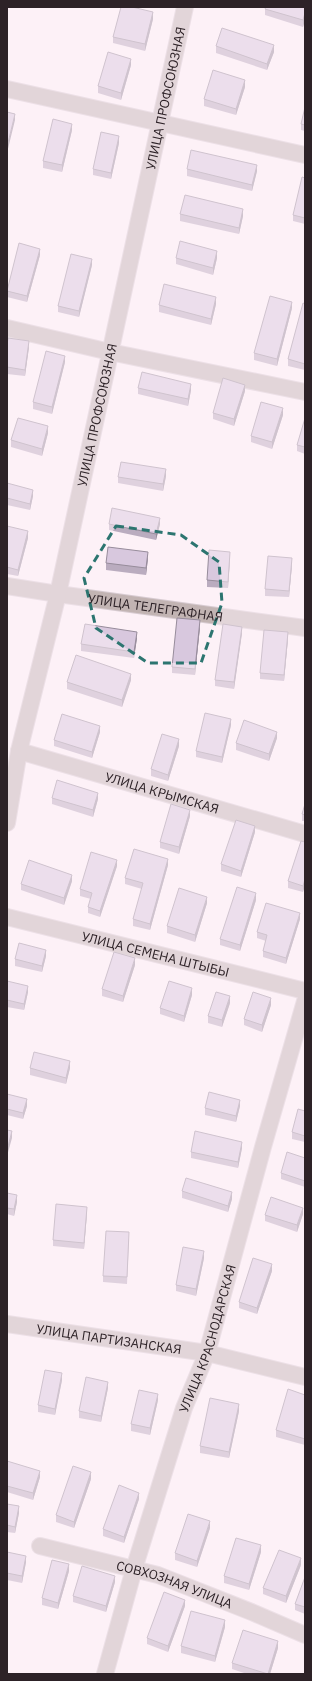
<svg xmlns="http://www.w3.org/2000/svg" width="312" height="1681" viewBox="0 0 312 1681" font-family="'IBM Plex Sans',sans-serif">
<rect width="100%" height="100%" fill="#fdf1f7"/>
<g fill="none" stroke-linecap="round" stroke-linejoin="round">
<defs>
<g id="street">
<path d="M7,89l298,66"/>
<path d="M7,328l103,24 195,40"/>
<path id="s1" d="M7,586l51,8 247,34"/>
<path id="s2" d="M19,751l286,83"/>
<path id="s3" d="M7,823l12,-72 39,-157 127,-587"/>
<path id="s4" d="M7,917l298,74"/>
<path id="s5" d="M7,1324l200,29 98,24"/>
<path id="s6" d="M40,1546l118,29 96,38 51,22"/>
<path id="s7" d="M105,1674l29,-105 50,-161 23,-55 56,-206 42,-146"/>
</g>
</defs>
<use href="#street" stroke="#d8ccd2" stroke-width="18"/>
<use href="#street" stroke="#c2b4b3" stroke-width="16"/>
</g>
<path fill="#baacbf" d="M305,7v13l-2,7 -38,-12v-6z
M153,19l-8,32 -32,-8v-6z
M216,46l58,6 -7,18 -51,-17z
M131,65l-10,35 -23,-7v-7z
M245,87l-9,28 -32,-9v-7z
M305,107v24l-4,-1v-6z
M72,130l-10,42 -19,-4v-7z
M119,143l-8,36 -18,-4v-6z
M187,169l70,2 -5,20 -65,-15z
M305,178v46l-12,-3v-6z
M180,214l63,2 -4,18 -59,-13z
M40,255l-13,47 -20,-5v-8z
M176,258h41l-4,17 -37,-11z
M92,265l-13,52 -21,-5v-6z
M216,304l-5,21 -52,-13v-7z
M305,304v66l-17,-4v-7z
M292,308l-15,58 -23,-6v-7z
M7,345l22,2 -4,29 -18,-2z
M65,362l-13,52 -19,-5v-7z
M138,388l53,2 -3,16 -50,-12z
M245,391l-11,35 -21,-7v-6z
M283,415l-11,34 -21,-7v-6z
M305,418v36l-8,-3v-6z
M48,433l-6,23 -31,-9v-7z
M166,476l-3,15 -45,-8v-6z
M7,483l26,13 -3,14 -23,-5z
M109,524h51l-4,16 -47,-10z
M7,526l21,12 -10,38 -11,-2z
M148,558l-2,17 -40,-5v-7z
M230,558l-2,30 -21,-1v-7z
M292,565l-3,32 -24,-1v-7z
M200,627l-5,48 -23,-2v-6z
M242,633l-8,56 -19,-3v-6z
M137,638l-3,20 -53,-7v-7z
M288,639l-4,42 -24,-2v-6z
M131,680l-9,27 -55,-18v-7z
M231,725l-9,38 -26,-6v-6z
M100,732l-8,26 -38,-12v-6z
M277,738l-8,23 -33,-11v-7z
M179,746l-11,35 -17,-5v-7z
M52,798l46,1 -5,18 -41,-13z
M305,804v17h-3v-7z
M190,816l-11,38 -19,-6v-6z
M255,832l-14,45 -20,-6v-7z
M305,842l-2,50 -15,-4v-7z
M168,865l-18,65 -17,-4v-7l9,-30 -17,-5v-6z
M117,866l-17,51 -12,-4v-6l3,-8 -11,-3v-7z
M72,881l-8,24 -43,-15v-6z
M256,900l-16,51 -20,-6v-6z
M207,903l-12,39 -28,-9v-7z
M300,919l-14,45 -23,-7v-6l3,-10 -9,-3v-6z
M46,956l-4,16 -27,-6v-7z
M135,965l-12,37 -21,-6v-7z
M7,981l21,11 -4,18 -17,-3z
M192,995l-8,27 -24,-8v-6z
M230,1003l-8,24 -14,-4v-7z
M271,1005l-9,27 -18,-7v-6z
M30,1068h40l-4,16 -36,-9z
M7,1094l20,12 -4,13 -16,-4z
M240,1106l-4,16 -31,-7v-7z
M305,1111v31l-13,-3v-7z
M242,1148l-4,20 -47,-10v-6z
M305,1158v29l-24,-8v-6z
M182,1191l50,8 -4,13 -46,-14z
M7,1193l10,9 -3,14 -7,-2z
M87,1213l-3,36 -31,-3v-6z
M303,1214l-6,18 -32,-11v-6z
M129,1239l-2,45 -24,-2v-6z
M204,1258l-8,38 -20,-5v-6z
M272,1271l-15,43 -18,-6v-6z
M62,1380l-7,35 -17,-3v-7z
M108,1388l-7,34 -22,-4v-7z
M305,1395v50l-29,-8v-7z
M158,1400l-8,35 -19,-4v-7z
M239,1411l-10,47 -29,-5v-7z
M7,1461l33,16 -7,23 -26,-8z
M91,1479l-17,49 -18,-6v-7z
M139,1499l-15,44 -21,-7v-7z
M7,1504l12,9 -4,20 -8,-1z
M210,1528l-13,39 -22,-7v-7z
M7,1552l19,10 -4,21 -15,-3z
M261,1552l-12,38 -25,-7v-7z
M301,1565l-15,38 -23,-9v-6z
M69,1571l-11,38 -16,-4v-7z
M305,1577v37l-10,-4v-6z
M115,1582l-9,30 -33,-10v-6z
M185,1606l-17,46 -21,-8v-6z
M225,1627l-10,35 -34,-9v-7z
M278,1648l-8,26h-23l-15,-5v-6z"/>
<path fill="#978c9b" d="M153,12v7l-8,32v-7z
M305,13v7l-2,7v-7z
M274,45v7l-7,18v-6z
M131,59v6l-10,35v-7z
M245,80v7l-9,28v-6z
M15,114v6l-8,33v-6z
M72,124v6l-10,42v-7z
M119,136v7l-8,36v-6z
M257,165v6l-5,20v-6z
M243,209v7l-4,18v-6z
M40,249v6l-13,47v-6z
M217,251v7l-4,17v-7z
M92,259v6l-13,52v-6z
M216,297v7l-5,21v-6z
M292,302v6l-15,58v-7z
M29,341v6l-4,29v-6z
M65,356v6l-13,52v-7z
M191,384v6l-3,16v-7z
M245,385v6l-11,35v-7z
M283,408v7l-11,34v-7z
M48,426v7l-6,23v-7z
M166,469v7l-3,15v-7z
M33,490v6l-3,14v-6z
M160,518v6l-4,16v-6z
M28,531v7l-10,38v-6z
M148,552v6l-2,17v-7z
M230,552v6l-2,30v-6z
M292,558v7l-3,32v-6z
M200,620v7l-5,48v-6z
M242,627v6l-8,56v-7z
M137,632v6l-3,20v-6z
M288,632v7l-4,42v-6z
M131,674v6l-9,27v-7z
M231,719v6l-9,38v-6z
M100,726v6l-8,26v-6z
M277,732v6l-8,23v-7z
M179,739v7l-11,35v-6z
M98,793v6l-5,18v-7z
M190,810v6l-11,38v-7z
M255,826v6l-14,45v-6z
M168,859v6l-18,65v-6z
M117,860v6l-17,51v-6z
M72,875v6l-8,24v-7z
M305,879v7l-2,6v-6z
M256,893v7l-16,51v-6z
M207,897v6l-12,39v-7z
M300,913v6l-14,45v-6z
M46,950v6l-4,16v-6z
M135,958v7l-12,37v-6z
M28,986v6l-4,18v-6z
M192,988v7l-8,27v-6z
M230,996v7l-8,24v-7z
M271,998v7l-9,27v-7z
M70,1061v7l-4,16v-6z
M27,1099v7l-4,13v-6z
M240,1100v6l-4,16v-6z
M12,1131v7l-5,18v-6z
M242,1142v6l-4,20v-6z
M232,1192v7l-4,13v-6z
M17,1195v7l-3,14v-7z
M87,1207v6l-3,36v-6z
M303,1208v6l-6,18v-7z
M204,1251v7l-8,38v-7z
M272,1264v7l-15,43v-6z
M62,1373v7l-7,35v-6z
M108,1382v6l-7,34v-6z
M158,1394v6l-8,35v-7z
M239,1404v7l-10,47v-6z
M40,1471v6l-7,23v-7z
M91,1472v7l-17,49v-6z
M139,1493v6l-15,44v-6z
M19,1506v7l-4,20v-6z
M210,1521v7l-13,39v-6z
M261,1545v7l-12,38v-6z
M26,1556v6l-4,21v-7z
M301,1558v7l-15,38v-7z
M69,1564v7l-11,38v-6z
M115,1576v6l-9,30v-6z
M185,1600v6l-17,46v-6z
M225,1620v7l-10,35v-6z
M278,1641v7l-8,26h-2z"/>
<path fill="#d8c8de" stroke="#978c9b" d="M121,7h11l21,5 -8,32 -32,-7z
M266,7h39v6l-2,7 -38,-11z
M222,28l52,17 -7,19 -51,-18z
M108,52l23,7 -10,34 -23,-7z
M213,70l32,10 -9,29 -32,-10z
M305,107v18l-4,-1z
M7,112l8,2 -8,33z
M53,119l19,5 -10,41 -19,-4z
M101,132l18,4 -8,37 -18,-4z
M191,150l66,15 -5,20 -65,-16z
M302,177l3,1v40l-12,-3z
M185,195l58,14 -4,19 -59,-14z
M180,241l37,10 -4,17 -37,-10z
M19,243l21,6 -13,47 -20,-5z
M71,254l21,5 -13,52 -21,-5z
M164,284l52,13 -5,22 -52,-14z
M270,296l22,6 -15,57 -23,-6z
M303,303l2,1v60l-17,-5z
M8,338l21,3 -4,29 -18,-3v-22z
M46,351l19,5 -13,51 -19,-5z
M142,372l49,12 -3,15 -50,-11z
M223,378l22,7 -11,34 -21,-6z
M261,402l22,6 -11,34 -21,-6z
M18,418l30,8 -6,23 -31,-9z
M305,418v29l-8,-2z
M121,462l45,7 -3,15 -45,-7z
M7,483l26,7 -3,14 -23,-6z
M112,508l48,10 -4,16 -47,-10z
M7,526l21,5 -10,39 -11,-3z
M108,547l40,5 -2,16 -40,-5z
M209,550l21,2 -2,30 -21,-2z
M268,556l24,2 -3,33 -24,-2z
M177,618l23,2 -5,49 -23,-2z
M85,624l52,8 -3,20 -53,-8z
M223,624l19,3 -8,55 -19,-2z
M264,630l24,2 -4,43 -24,-2z
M76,655l55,19 -9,26 -55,-18z
M205,713l26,6 -9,38 -26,-6z
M62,714l38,12 -8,26 -38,-12z
M244,720l33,12 -8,22 -33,-11z
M162,734l17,5 -11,36 -17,-6z
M57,780l41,13 -5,17 -41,-12z
M171,804l19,6 -11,37 -19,-5z
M305,804v11l-3,-1z
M236,820l19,6 -14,45 -20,-7z
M301,841l4,1v37l-2,7 -15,-5z
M134,849l34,10 -18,65 -17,-5 10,-36 -18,-5z
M91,852l26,8 -17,51 -12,-4 4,-14 -12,-4z
M29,860l43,15 -8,23 -43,-14z
M237,887l19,6 -16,52 -20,-6z
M179,888l28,9 -12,38 -28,-9z
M266,903l34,10 -14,45 -23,-7 4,-16 -10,-3z
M19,943l27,7 -4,16 -27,-7z
M114,952l21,6 -12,38 -21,-7z
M7,981l21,5 -4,18 -17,-4z
M169,981l23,7 -8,28 -24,-8z
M216,992l14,4 -8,24 -14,-4z
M253,992l18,6 -9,27 -18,-6z
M34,1052l36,9 -4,17 -36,-10z
M209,1092l31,8 -4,16 -31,-8z
M7,1094l20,5 -4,14 -16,-4z
M298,1109l7,2v25l-13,-4z
M7,1130l5,1 -5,19z
M195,1131l47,11 -4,20 -47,-10z
M287,1152l18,6v23l-24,-8z
M186,1178l46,14 -4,14 -46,-15z
M7,1193l10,2 -3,14 -7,-1z
M271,1197l32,11 -6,17 -32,-10z
M56,1204l31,3 -3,36 -31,-3z
M106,1231l23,1 -2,45 -24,-1z
M183,1247l21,4 -8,38 -20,-4z
M253,1258l19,6 -15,44 -18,-6z
M45,1370l17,3 -7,36 -17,-4z
M86,1377l22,5 -7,34 -22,-5z
M288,1389l17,6v44l-29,-9z
M139,1390l19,4 -8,34 -19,-4z
M210,1398l29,6 -10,48 -29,-6z
M7,1461l33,10 -7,22 -26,-7z
M73,1466l18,6 -17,50 -18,-7z
M119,1485l20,8 -15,44 -21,-8z
M7,1504l12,2 -4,21 -8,-2z
M188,1514l22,7 -13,40 -22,-8z
M236,1538l25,7 -12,39 -25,-8z
M279,1550l22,8 -15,38 -23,-8z
M7,1552l19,4 -4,20 -15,-3z
M52,1560l17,4 -11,39 -16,-5z
M82,1566l33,10 -9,30 -33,-10z
M305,1577v30l-10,-3z
M164,1592l21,8 -17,46 -21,-8z
M191,1611l34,9 -10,36 -34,-10z
M243,1630l35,11 -10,33 -36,-11z"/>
<path d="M0 0H312V1681H0ZM116,526l65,9 38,27 3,41 -21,60h-53l-52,-35 -12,-50z" fill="#fdf1f7" fill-opacity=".55" fill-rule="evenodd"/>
<path fill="none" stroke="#2c7570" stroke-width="3" stroke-dasharray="8 5" stroke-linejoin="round" d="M116,526l65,9 38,27 3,41 -21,60h-53l-52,-35 -12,-50z"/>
<g text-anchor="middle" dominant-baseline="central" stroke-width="3.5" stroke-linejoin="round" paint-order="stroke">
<g font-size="13" fill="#2d2227" stroke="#fdf1f7">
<text stroke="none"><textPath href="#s3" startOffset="742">УЛИЦА ПРОФСОЮЗНАЯ</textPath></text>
<text stroke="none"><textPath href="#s3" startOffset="418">УЛИЦА ПРОФСОЮЗНАЯ</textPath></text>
<text stroke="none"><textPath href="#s1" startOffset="150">УЛИЦА ТЕЛЕГРАФНАЯ</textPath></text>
<text stroke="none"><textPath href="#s2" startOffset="149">УЛИЦА КРЫМСКАЯ</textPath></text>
<text stroke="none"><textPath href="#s4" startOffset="153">УЛИЦА СЕМЕНА ШТЫБЫ</textPath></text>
<text stroke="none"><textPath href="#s7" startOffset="351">УЛИЦА КРАСНОДАРСКАЯ</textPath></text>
<text stroke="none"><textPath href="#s5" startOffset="103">УЛИЦА ПАРТИЗАНСКАЯ</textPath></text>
<text stroke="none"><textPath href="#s6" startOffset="140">СОВХОЗНАЯ УЛИЦА</textPath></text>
</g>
</g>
<rect width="312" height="1681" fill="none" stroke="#2d2227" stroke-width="16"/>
</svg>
